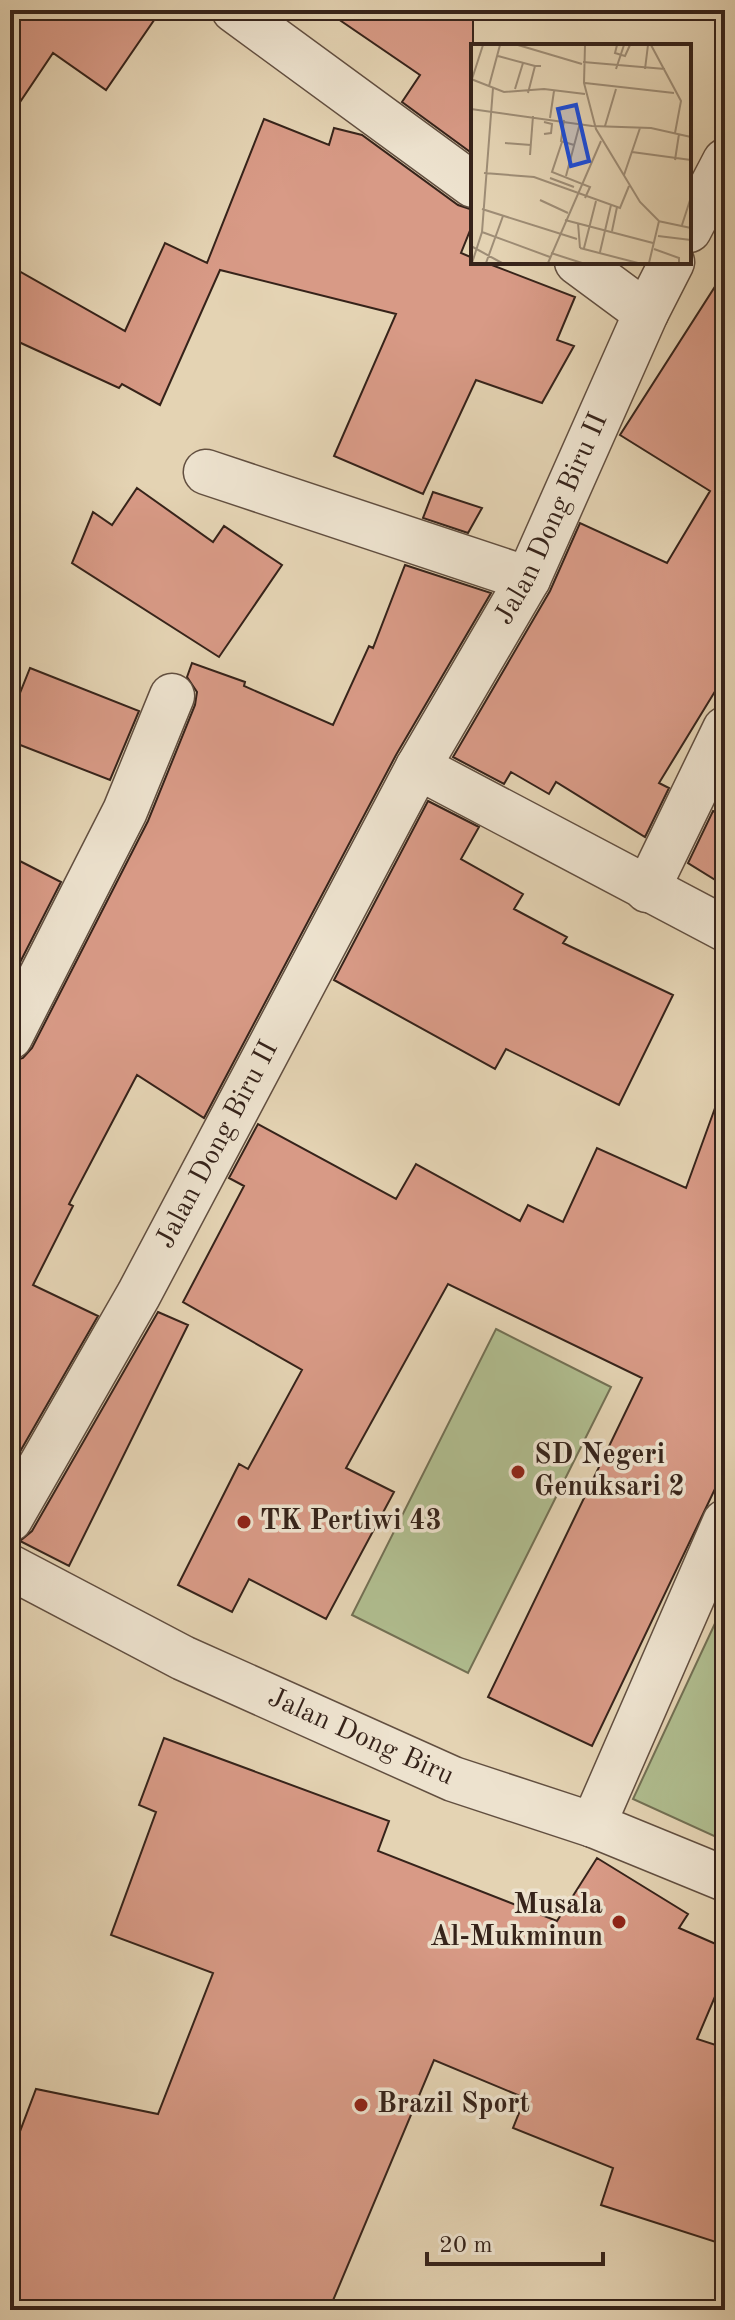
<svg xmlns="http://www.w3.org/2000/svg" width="735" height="2320" viewBox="0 0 735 2320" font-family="'Old Standard TT',serif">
<rect width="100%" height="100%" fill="#e4d3b3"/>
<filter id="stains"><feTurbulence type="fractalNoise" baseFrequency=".0025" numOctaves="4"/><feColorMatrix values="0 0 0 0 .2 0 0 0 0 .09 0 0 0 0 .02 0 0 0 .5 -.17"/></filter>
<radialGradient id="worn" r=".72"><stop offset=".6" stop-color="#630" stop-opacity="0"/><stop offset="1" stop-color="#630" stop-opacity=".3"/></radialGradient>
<path fill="#b0bd8f" stroke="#737054" stroke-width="2" d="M496,1329l115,58 -143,286 -116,-58z
M725,1602v239l-92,-42z"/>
<path fill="#d89a86" stroke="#36231a" stroke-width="2" d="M10,10h151l-55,80 -53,-37 -43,64z
M325,10h148v144l-71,-52 18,-27z
M264,119l65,26 5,-17 28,7 96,70 15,5v13l-12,30 12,5v4h11l91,35 -18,43 17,6 -32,57 -66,-23 -53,114 -89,-38 62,-142 -176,-44 -60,135 -38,-21 -3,4 -109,-50v-72l115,65 40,-88 42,20z
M725,271v404l-66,108 10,5 -24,49 -89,-55 -7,12 -38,-22 -7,12 -51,-27 97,-166 30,-68 87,40 43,-72 -90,-56z
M137,488l76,54 11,-16 58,39 -63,92 -147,-94 21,-51 19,13z
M433,492l49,16 -14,25 -45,-15z
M405,565l86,28 -95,162 -192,363 -67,-43 -68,129 4,2 -40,79 65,31 -88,153v-407l13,-4 9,-10 116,-227 47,-116 2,-13 -10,-15 5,-14 53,19 -1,4 89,39 36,-79 4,2z
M30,668l109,43 -29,69 -100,-39v-23z
M428,801l51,26 -18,32 62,35 -9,15 53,28 -4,6 110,52 -54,110 -113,-56 -11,20 -161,-89z
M713,811l12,6v69l-37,-23z
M10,856l51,26 -51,100z
M719,1097l6,1v370l-133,278 -104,-49 154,-319 -194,-94 -102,184 48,24 -68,127 -77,-40 -17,33 -54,-27 61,-121 9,5 54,-99 -119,-68 61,-116 -15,-8 29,-54 138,75 20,-35 104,57 8,-16 35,17 34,-74 89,40z
M158,1312l30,13 -119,241 -49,-25 12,-10z
M164,1738l225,83 -11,30 179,70 40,-63 91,56 -9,14 46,20v25l-28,66 28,9v197l-124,-40 12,-37 -100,-40 12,-30 -91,-38 -105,250h-319v-152l26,-69 122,25 55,-141 -102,-38 45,-123 -17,-7z"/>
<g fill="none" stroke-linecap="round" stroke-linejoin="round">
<defs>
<g id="minor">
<path d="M234,10l239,175"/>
<path d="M689,230l36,-69"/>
<path d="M577,262l69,51"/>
<path d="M206,472l322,107"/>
<path d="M418,767l307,162"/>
<path d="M647,890l78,-161"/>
<path d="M10,1037l115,-226 47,-115"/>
<path id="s1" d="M10,1519l129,-225 279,-527 110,-188 118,-266 26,-51"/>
<path id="s2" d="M10,1567l173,91 270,121 140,46 132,54"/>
<path d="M593,1825l132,-303"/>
</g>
</defs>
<use href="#minor" stroke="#624f40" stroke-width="47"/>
<use href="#minor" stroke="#ede2ce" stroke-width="44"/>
</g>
<g fill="#8f2418" stroke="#ede2ce" stroke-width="3">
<circle cx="518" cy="1472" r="8"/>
<circle cx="244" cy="1522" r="8"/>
<circle cx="619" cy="1922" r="8"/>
<circle cx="361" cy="2105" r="8"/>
</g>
<g text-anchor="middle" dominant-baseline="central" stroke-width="7" stroke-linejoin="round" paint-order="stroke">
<g font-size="28" fill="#36231a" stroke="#ede2ce">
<text stroke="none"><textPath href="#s1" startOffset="1138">Jalan Dong Biru II</textPath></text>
<text stroke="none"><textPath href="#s1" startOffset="428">Jalan Dong Biru II</textPath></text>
<text stroke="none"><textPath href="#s2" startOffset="390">Jalan Dong Biru</textPath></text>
</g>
<g font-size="28" font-weight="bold" fill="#36231a" stroke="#ede2ce" text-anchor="start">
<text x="534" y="1456">SD Negeri<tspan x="534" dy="32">Genuksari 2</tspan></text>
<text x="260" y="1522">TK Pertiwi 43</text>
<text x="603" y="1906" text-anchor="end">Musala<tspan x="603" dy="32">Al-Mukminun</tspan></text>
<text x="377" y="2105">Brazil Sport</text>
</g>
</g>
<g transform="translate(471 44)">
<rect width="220" height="220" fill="#e4d3b3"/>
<path fill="none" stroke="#9e8d76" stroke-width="2" d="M47,1l64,19M114,1l-1,38 12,46 44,73 19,19 -10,42M146,1l-2,8 10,3 5,-11M180,1l30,56 -6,32M27,12l37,10M112,18l82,7M145,25l8,-24M174,25l3,-24M0,35l33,13 40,-3 41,5M1,35l11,-34M114,39l89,10M18,42l11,-41M44,45l8,-26M57,49l7,-27h6M0,65l121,17 59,2 40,9M79,74l4,-27M93,76l-3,21 13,4M134,82l11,-37M73,90l7,-1 1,-9 -8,-2M91,98l-10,30 38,15 -5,11M34,99l26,2M161,108l59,8M59,111l3,-39M204,116l4,-26M13,129l50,4 86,31 9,-22M153,131l16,-47M95,132l14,-53M79,134l24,9M69,156l28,13M11,165l95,30M94,176l88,23M187,177l33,7M107,179l2,25M211,181l9,-28M141,187l5,-24M11,188l68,25M187,192l33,4M0,202l31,17M109,204l58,15M113,204l12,-47M183,205l25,9v5M129,208l11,-47M80,209l31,10M1,219l10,-31 11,-144M15,219l17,-47M77,219l53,-122"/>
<path fill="#1d4ed8" fill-opacity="0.15" stroke="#1d4ed8" stroke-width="4" d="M105,61l13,56 -18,5 -13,-57z"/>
<rect width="220" height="220" fill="none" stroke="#36231a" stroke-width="4"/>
</g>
<rect width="735" height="2320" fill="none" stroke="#e4d3b3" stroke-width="40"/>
<rect x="12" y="12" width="711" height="2296" fill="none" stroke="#36231a" stroke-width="4"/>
<rect x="20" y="20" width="695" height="2280" fill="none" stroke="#36231a" stroke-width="2"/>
<path d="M427 2252v12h176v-12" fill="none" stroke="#36231a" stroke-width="4"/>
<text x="439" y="2252" font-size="24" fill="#36231a" stroke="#ede2ce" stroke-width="6" paint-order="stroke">20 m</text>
<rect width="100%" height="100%" filter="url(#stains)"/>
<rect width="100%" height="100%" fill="url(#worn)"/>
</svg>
